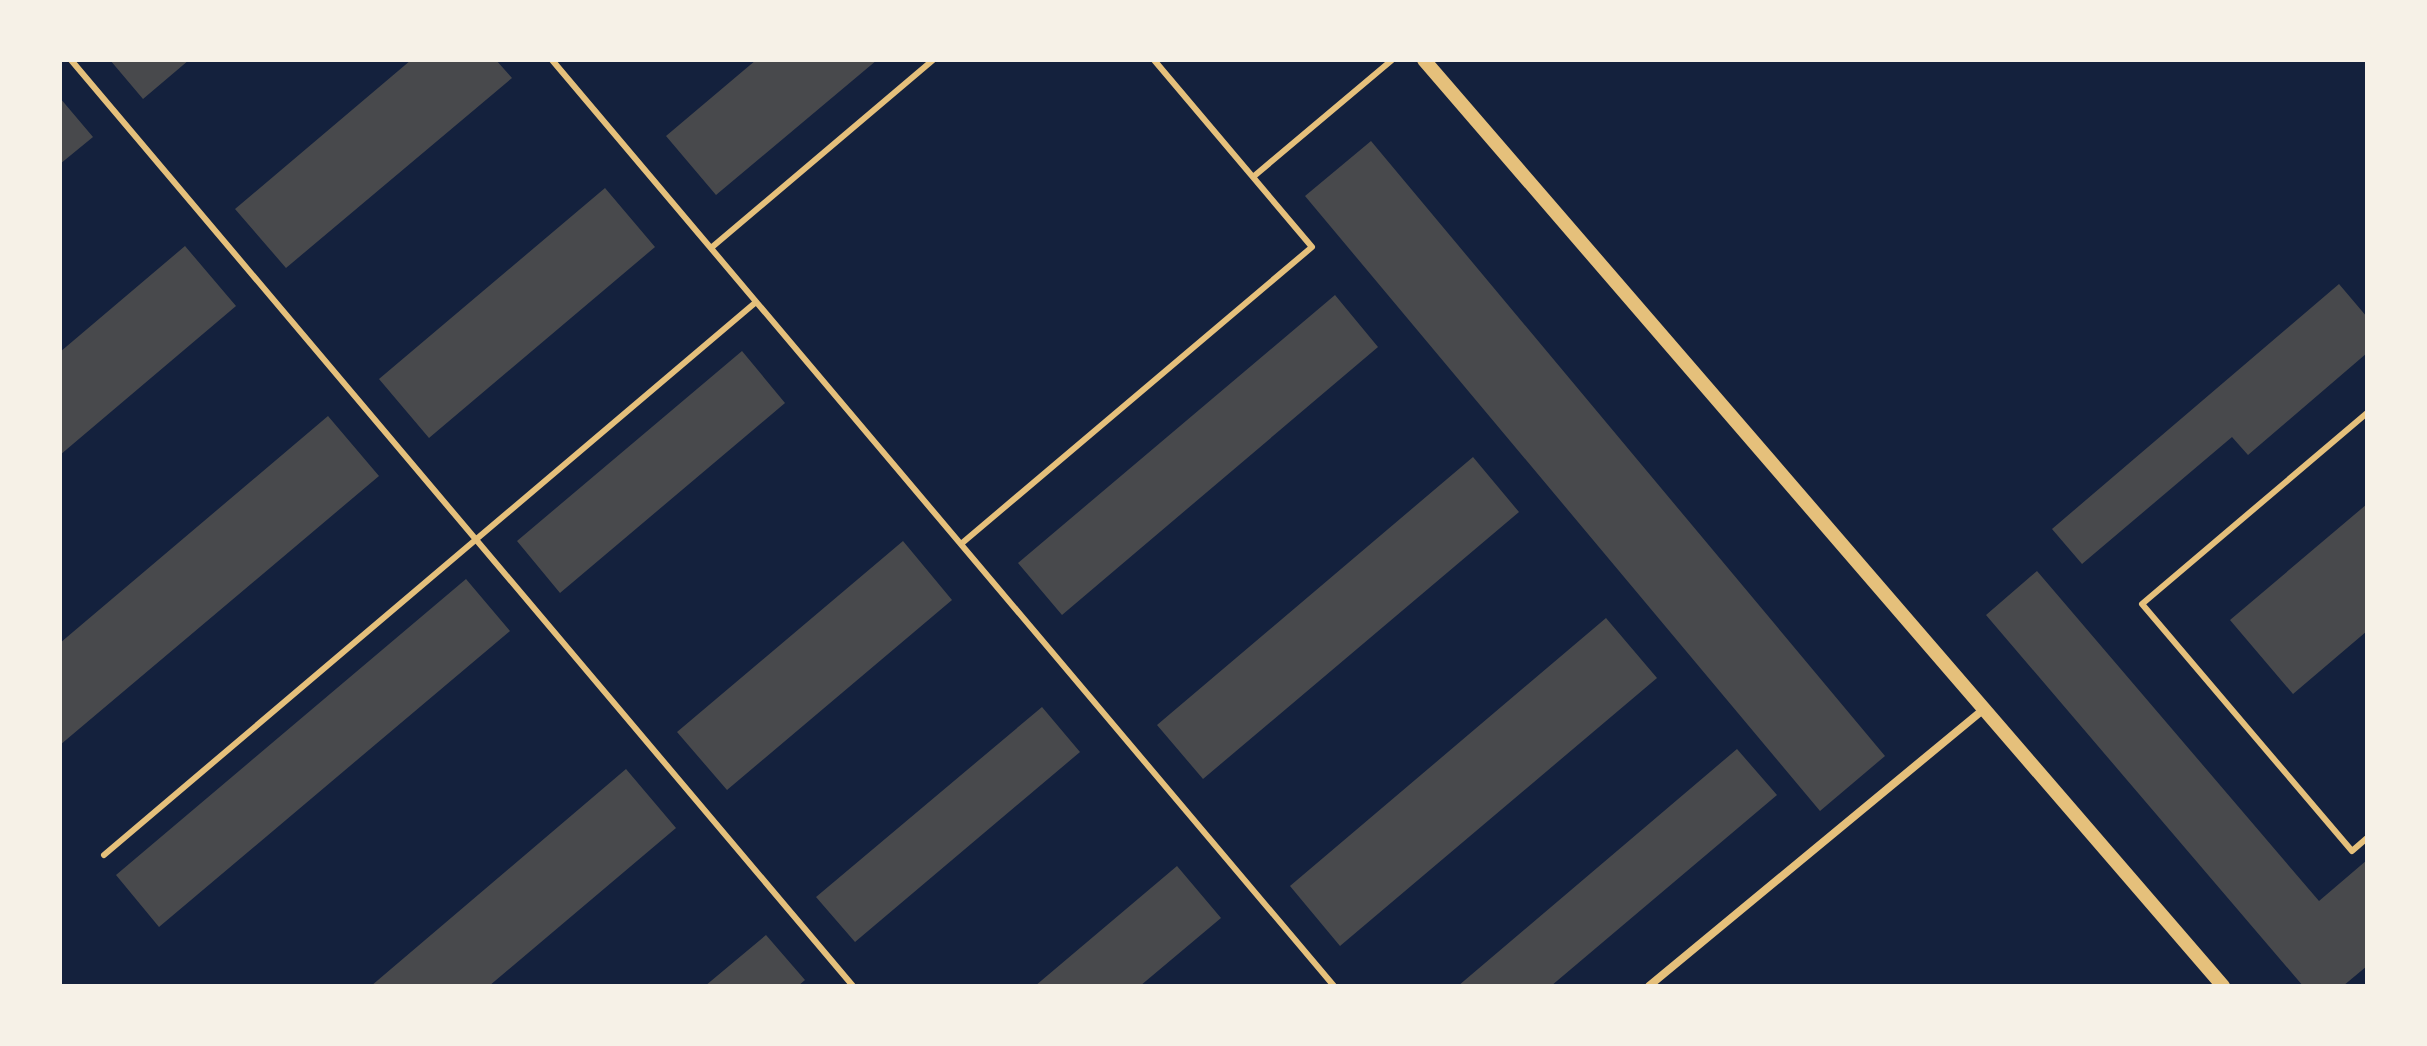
<svg xmlns="http://www.w3.org/2000/svg" width="2427" height="1046" viewBox="0 0 2427 1046" font-family="'Sofia Sans Condensed',sans-serif">
<rect width="100%" height="100%" fill="#14213d"/>
<path fill="#48494c" d="M110,60h79l-46,39z
M411,60h85l16,18 -226,190 -51,-59z
M756,60h121l-161,135 -50,-59z
M60,98l33,39 -33,27z
M1371,141l514,615 -65,55 -515,-615z
M605,188l50,59 -226,191 -50,-59z
M185,246l51,60 -176,149v-103z
M2339,284l28,33v36l-119,102 -16,-18 -150,127 -30,-35z
M1335,295l43,52 -316,268 -44,-52z
M742,351l43,52 -225,190 -43,-52z
M328,416l51,60 -319,269v-102z
M1473,457l46,55 -316,267 -46,-54z
M2367,504v127l-74,63 -63,-74z
M903,541l49,59 -225,190 -50,-58z
M2037,571l282,330 48,-41v106l-24,20h-40l-317,-371z
M466,579l44,52 -351,296 -43,-52z
M1606,618l51,60 -317,268 -50,-60z
M1042,707l38,45 -225,190 -39,-45z
M1737,749l40,46 -226,191h-93z
M626,769l50,59 -187,158h-118z
M1177,866l44,52 -81,68h-105z
M766,935l39,45 -7,6h-93z"/>
<g fill="none" stroke-linecap="round" stroke-linejoin="round">
<path stroke="#e5c07b" stroke-width="6" d="M71,60l782,926
M552,60l782,926
M1253,177l139,-117
M711,248l222,-188
M2367,413l-225,191 210,247 15,-13
M961,544l351,-297 -158,-187
M104,855l652,-553"/>
<path stroke="#e5c07b" stroke-width="8" d="M1649,986l335,-277"/>
<path stroke="#e5c07b" stroke-width="14" d="M1424,60l799,926"/>
</g>
<rect width="2427" height="1046" fill="none" stroke="#f6f1e7" stroke-width="124"/>
</svg>
